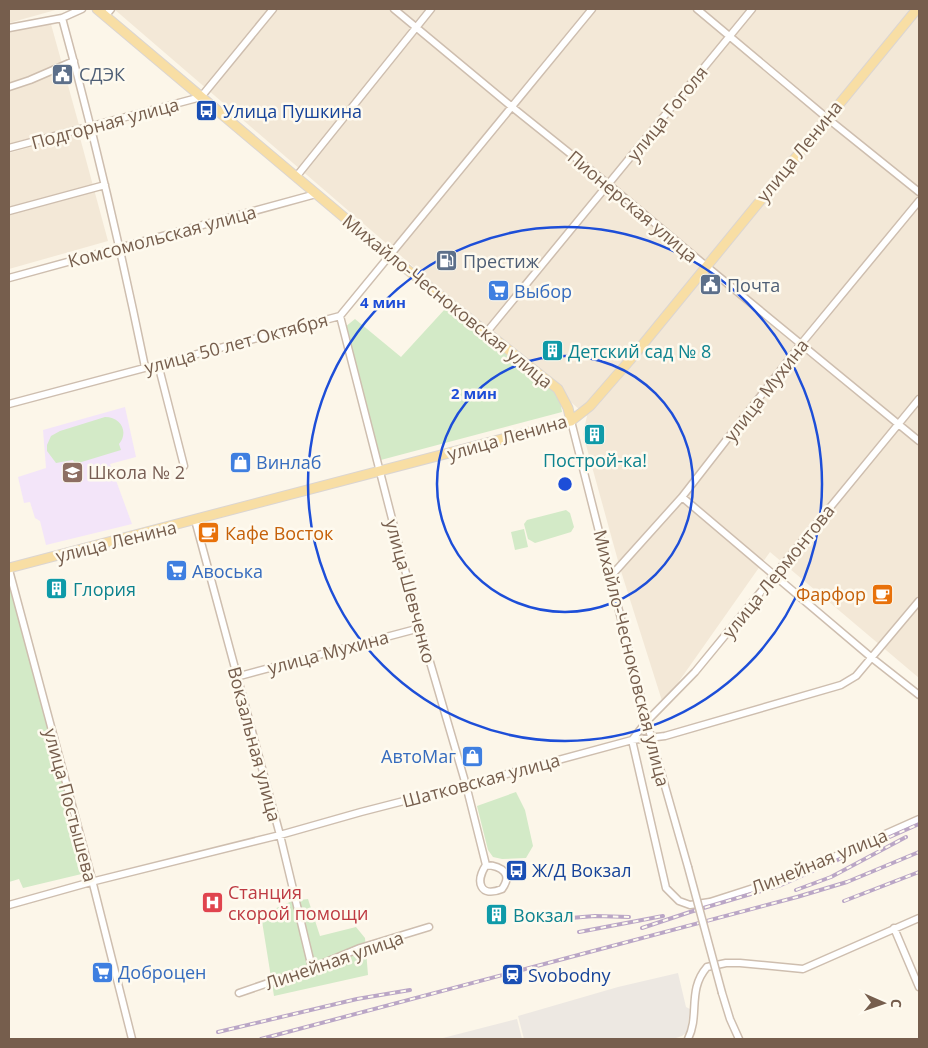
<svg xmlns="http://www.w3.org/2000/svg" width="928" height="1048" viewBox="0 0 928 1048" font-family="'Open Sans',sans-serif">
<rect width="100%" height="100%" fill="#fcf6e9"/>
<path fill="#f3e8d7" d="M9,9h50l-50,14z
M114,9h805v669l-149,-126 -107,152 -43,-136 -37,-134 4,-18z
M49,17l30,108 -70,19v-116z
M79,134l29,107 -99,28v-116z"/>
<path fill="#ede8e2" d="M678,973l8,34 4,2 -3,23 -5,4 -9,3h-149l-6,-23 100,-29z
M517,1019l5,20h-83z"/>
<path fill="#f3e5f9" d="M125,407l11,50 -26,7 22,60 -86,21 -6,-24 -5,-3 -5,-16 -6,1 -6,-26 28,-9 -3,-38z"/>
<path fill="#d3eac7" d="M445,309l49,30 64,50 4,23 -185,49 -32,-134 10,-8 46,38z
M105,417c16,0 24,15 14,27l2,6 -46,14 -2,-4 -17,3 -9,-12v-6l4,-9 9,-5z
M566,510l4,3 4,14 -3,5 -36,11 -7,-4 -4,-15 3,-4z
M524,529l4,18 -13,3 -4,-18z
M9,581l81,291 -67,16 -4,-9 -10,3z
M516,792l9,18 8,36 -7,12 -24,1 -9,-2 -5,-7 -11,-44z
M308,899l12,37 36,-9 9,11 3,37 -94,21 -13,-81 31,-14z"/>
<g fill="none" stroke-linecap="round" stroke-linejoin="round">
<defs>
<path id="minor" d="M82,9l-20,9c32,116 59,232 83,349
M394,9l118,98 96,77 98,82 213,175
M697,9l130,109 92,74
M106,15l5,-6
M9,28l53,-10
M9,87l21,-7 44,-19
M9,148l192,-51 72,-88
M296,177l135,-168
M9,211l96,-26
M9,278l307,-84
M340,316l80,312 46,157 20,80c-11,17 -6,33 16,24 11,-15 0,-23 -16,-24
M486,333l266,-324
M158,364l26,102
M919,399l-224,273 -48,49 -15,19 34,148 13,13 11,4 20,-3 81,-26 128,-57
M9,404l331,-88 252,-307
M571,421l80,316 37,130
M682,497l190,161 47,37
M195,520l85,315 32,133
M9,570l81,302 42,167
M611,576l71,-79 119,-153 118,-143
M236,677l184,-49
M9,905l82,-23 189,-47 81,-23 105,-27 166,-45 33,-4 176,-51 15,-9 63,-75
M894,928l25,59
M239,993l73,-25 48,-20 69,-21
M722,993l8,26 9,20
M688,1039c12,-24 -1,-49 19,-72l19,-4h14l63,6 116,-51"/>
<path id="major" d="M97,9l293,247 168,133 10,19 3,13
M9,568l562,-147 19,-15 40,-46 287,-351"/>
</defs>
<use href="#minor" stroke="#cebeaf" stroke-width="9"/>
<use href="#major" stroke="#dbd5d1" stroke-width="11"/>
<use href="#minor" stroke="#fff" stroke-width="6"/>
<use href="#major" stroke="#f8dea4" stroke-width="9"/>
<defs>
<path id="rail" d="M796,890l35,-13 75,-40
M844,901l75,-29
M558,919l37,-3 34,1
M642,928l48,-16 91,-27 138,-61
M579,932l84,-16
M218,1032l139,-33 53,-9
M261,1039l536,-142 50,-15 72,-30"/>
</defs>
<use href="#rail" stroke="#baa6c6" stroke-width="4"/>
<use href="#rail" stroke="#fefaef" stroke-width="2" stroke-dasharray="5.5" stroke-linecap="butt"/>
<defs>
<path id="minor-bridge" d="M688,867l34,126"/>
</defs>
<use href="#minor-bridge" stroke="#cebeaf" stroke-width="9" stroke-linecap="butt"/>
<use href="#minor-bridge" stroke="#fff" stroke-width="6"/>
</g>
<g fill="none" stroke="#1d4ed8" stroke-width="2.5">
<circle cx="565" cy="484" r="128"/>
<circle cx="565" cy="484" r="257"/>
</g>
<defs>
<symbol id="civic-square" viewBox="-11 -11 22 22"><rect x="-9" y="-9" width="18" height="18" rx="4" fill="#5c6f8a" stroke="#fefaef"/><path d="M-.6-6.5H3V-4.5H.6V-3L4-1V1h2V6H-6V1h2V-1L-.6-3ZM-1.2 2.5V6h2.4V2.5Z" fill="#fff"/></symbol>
<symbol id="bus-square" viewBox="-11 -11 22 22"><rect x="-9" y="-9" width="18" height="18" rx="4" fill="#1a4fb4" stroke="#fefaef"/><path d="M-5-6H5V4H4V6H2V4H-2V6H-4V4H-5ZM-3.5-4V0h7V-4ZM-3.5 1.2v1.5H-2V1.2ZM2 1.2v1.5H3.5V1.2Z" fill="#fff"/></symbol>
<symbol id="fuel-square" viewBox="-11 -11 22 22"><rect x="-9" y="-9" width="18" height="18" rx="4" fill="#5c6f8a" stroke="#fefaef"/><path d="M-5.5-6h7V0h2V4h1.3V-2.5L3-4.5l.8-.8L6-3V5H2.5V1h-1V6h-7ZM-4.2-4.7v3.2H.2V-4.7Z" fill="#fff"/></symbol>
<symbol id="supermarket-square" viewBox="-11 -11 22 22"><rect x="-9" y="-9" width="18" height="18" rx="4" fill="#3f7fe0" stroke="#fefaef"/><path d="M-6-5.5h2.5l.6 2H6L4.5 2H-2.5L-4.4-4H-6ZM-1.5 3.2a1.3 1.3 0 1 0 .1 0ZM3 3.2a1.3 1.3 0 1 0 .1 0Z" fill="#fff"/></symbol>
<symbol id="building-square" viewBox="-11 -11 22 22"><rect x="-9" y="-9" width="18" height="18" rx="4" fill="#0f9aa8" stroke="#fefaef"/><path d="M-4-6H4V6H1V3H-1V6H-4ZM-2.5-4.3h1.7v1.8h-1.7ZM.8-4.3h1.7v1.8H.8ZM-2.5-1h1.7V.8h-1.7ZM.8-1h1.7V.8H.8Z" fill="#fff"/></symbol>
<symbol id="shop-square" viewBox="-11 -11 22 22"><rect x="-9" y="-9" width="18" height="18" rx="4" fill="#3f7fe0" stroke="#fefaef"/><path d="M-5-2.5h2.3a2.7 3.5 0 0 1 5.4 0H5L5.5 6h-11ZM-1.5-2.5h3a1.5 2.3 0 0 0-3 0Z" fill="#fff"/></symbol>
<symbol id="school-square" viewBox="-11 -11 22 22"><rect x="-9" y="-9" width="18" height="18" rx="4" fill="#8d6e63" stroke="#fefaef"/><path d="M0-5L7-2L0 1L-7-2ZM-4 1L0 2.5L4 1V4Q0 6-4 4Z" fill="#fff"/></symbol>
<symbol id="cafe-square" viewBox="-11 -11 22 22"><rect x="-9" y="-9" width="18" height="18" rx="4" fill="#e8710a" stroke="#fefaef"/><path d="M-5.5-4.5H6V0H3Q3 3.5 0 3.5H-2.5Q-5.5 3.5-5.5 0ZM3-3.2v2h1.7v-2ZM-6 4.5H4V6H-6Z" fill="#fff"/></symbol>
<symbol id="hospital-square" viewBox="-11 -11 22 22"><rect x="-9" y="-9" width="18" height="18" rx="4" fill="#e0444e" stroke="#fefaef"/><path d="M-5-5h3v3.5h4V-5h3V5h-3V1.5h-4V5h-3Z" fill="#fff"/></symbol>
<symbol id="station-square" viewBox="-11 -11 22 22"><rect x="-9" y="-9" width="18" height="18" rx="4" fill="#1a4fb4" stroke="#fefaef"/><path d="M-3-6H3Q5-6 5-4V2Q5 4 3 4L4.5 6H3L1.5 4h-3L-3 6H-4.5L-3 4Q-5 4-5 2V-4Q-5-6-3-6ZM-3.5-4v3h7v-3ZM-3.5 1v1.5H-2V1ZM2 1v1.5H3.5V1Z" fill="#fff"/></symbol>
</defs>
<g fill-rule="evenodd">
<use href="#civic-square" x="50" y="62" width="25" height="25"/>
<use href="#bus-square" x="194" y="98" width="25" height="25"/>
<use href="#fuel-square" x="434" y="248" width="25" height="25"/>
<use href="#civic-square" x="698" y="272" width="25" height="25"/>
<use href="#supermarket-square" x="486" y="278" width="25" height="25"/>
<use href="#building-square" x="540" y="338" width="25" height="25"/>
<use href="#building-square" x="582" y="422" width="25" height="25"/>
<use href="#shop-square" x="228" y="450" width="25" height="25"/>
<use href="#school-square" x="60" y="460" width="25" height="25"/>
<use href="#cafe-square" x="196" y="520" width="25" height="25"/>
<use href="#supermarket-square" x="164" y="558" width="25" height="25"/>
<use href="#building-square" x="44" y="576" width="25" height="25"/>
<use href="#cafe-square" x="870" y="582" width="25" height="25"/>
<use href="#shop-square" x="460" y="744" width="25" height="25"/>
<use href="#bus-square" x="504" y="858" width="25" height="25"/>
<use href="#hospital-square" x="200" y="890" width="25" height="25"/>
<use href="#building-square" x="484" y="902" width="25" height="25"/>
<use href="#supermarket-square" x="90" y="960" width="25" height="25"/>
<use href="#station-square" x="500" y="962" width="25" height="25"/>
</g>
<g text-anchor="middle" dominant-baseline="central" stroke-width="5" stroke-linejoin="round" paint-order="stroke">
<g font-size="18" fill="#4e5e75" stroke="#fefaef" text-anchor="start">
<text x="79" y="74">СДЭК</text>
<text x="463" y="261">Престиж</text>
<text x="727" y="285">Почта</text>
</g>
<g font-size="18" fill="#164399" stroke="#fefaef" text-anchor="start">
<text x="223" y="111">Улица Пушкина</text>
<text x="532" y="870">Ж/Д Вокзал</text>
<text x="528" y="975">Svobodny</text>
</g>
<g font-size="18" fill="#765e4d" stroke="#fefaef">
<text transform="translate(667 113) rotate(-51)">улица Гоголя</text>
<text transform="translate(105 123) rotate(-15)">Подгорная улица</text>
<text transform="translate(799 151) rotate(-51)">улица Ленина</text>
<text transform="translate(633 206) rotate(40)">Пионерская улица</text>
<text transform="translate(162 236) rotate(-15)">Комсомольская улица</text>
<text transform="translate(448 301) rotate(39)">Михайло-Чесноковская улица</text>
<text transform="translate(236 343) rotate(-15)">улица 50 лет Октября</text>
<text transform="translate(766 390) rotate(-52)">улица Мухина</text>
<text transform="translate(507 437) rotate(-16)">улица Ленина</text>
<text transform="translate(116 541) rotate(-14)">улица Ленина</text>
<text transform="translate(778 571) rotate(-51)">улица Лермонтова</text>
<text transform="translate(411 591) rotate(75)">улица Шевченко</text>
<text transform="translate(328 652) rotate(-15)">улица Мухина</text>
<text transform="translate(632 658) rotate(76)">Михайло-Чесноковская улица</text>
<text transform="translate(255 744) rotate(75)">Вокзальная улица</text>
<text transform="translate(481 780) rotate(-15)">Шатковская улица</text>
<text transform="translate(71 805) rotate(75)">улица Постышева</text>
<text transform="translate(819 861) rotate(-22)">Линейная улица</text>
<text transform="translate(334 960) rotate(-19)">Линейная улица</text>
</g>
<g font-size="18" fill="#366cbe" stroke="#fefaef" text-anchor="start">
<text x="514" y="291">Выбор</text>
<text x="256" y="462">Винлаб</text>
<text x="192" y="571">Авоська</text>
<text x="456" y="756" text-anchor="end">АвтоМаг</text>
<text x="118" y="972">Доброцен</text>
</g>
<g font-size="18" fill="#0d838f" stroke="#fefaef" text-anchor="start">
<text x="568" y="351">Детский сад № 8</text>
<text x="595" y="460" text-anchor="middle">Построй-ка!</text>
<text x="73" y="589">Глория</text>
<text x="513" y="915">Вокзал</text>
</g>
<g font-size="18" fill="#785e54" stroke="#fefaef" text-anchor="start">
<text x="88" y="472">Школа № 2</text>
</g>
<g font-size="18" fill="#c56008" stroke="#fefaef" text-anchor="start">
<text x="225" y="533">Кафе Восток</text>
<text x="866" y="594" text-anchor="end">Фарфор</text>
</g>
<g font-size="18" fill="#be3a42" stroke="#fefaef" text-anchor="start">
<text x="228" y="892">Станция<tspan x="228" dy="21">скорой помощи</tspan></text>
</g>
</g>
<circle cx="565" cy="484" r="8" fill="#1d4ed8" stroke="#fefaef" stroke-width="2.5"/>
<g font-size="15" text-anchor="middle" font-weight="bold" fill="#1d4ed8" stroke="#fefaef" stroke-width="5" stroke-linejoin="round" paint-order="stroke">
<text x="383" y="308">4 мин</text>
<text x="474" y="399">2 мин</text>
</g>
<rect width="928" height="1048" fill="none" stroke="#765e4d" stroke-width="20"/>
<g transform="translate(883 1003) rotate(92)" stroke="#fefaef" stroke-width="4" paint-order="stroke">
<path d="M0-4L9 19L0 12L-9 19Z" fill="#765e4d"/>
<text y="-8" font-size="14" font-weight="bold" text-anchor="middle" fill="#765e4d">С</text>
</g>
</svg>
